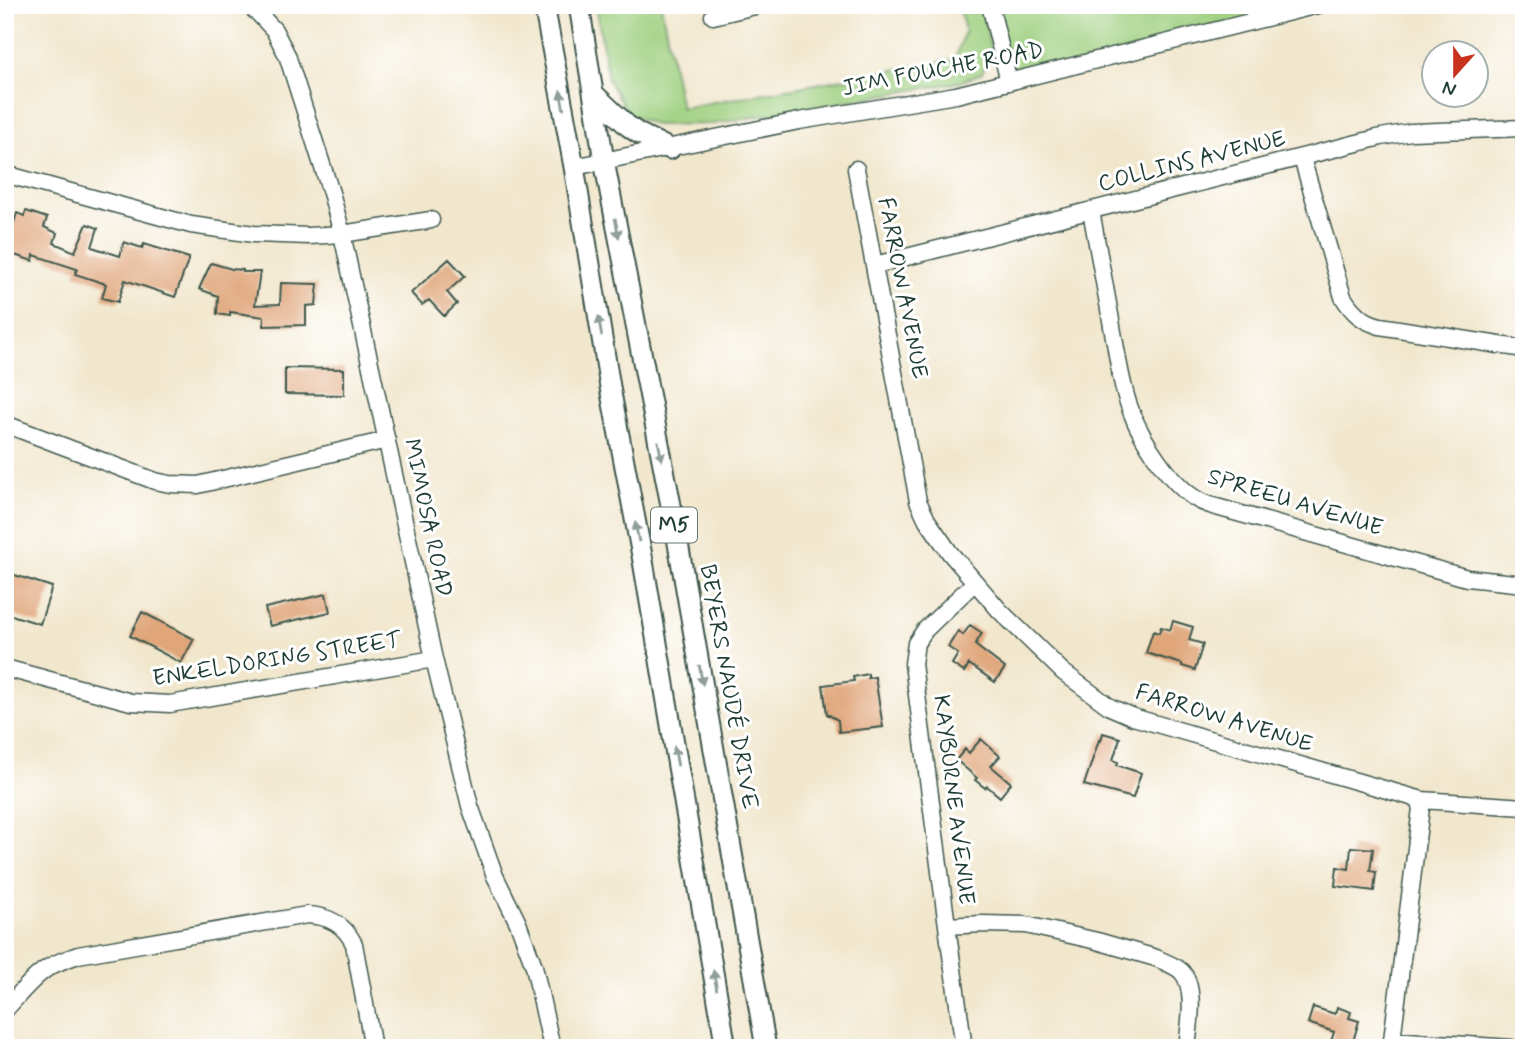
<svg xmlns="http://www.w3.org/2000/svg" width="1529" height="1053" viewBox="0 0 1529 1053" font-family="Mynerve,sans-serif">
<rect width="100%" height="100%" fill="#fff"/>
<filter id="ink" filterUnits="userSpaceOnUse"><feTurbulence type="fractalNoise" baseFrequency=".0143" numOctaves="2"/><feDisplacementMap in="SourceGraphic" scale="14" xChannelSelector="R" yChannelSelector="G"/><feConvolveMatrix kernelMatrix="1 2 1 2 8 2 1 2 1" color-interpolation-filters="sRGB"/></filter>
<filter id="wash" filterUnits="userSpaceOnUse"><feTurbulence type="fractalNoise" baseFrequency=".00686" numOctaves="4" result="noise"/><feDisplacementMap in="SourceGraphic" scale="28" xChannelSelector="R" yChannelSelector="G"/><feGaussianBlur stdDeviation="1.57" result="paint"/><feColorMatrix in="noise" values="0 0 0 0 0 0 0 0 0 0 0 0 0 0 0 0 0 1.4 0 .05"/><feComposite in="paint" operator="in"/></filter>
<g filter="url(#wash)">
<rect width="100%" height="100%" fill="#f1e7cd"/>
<path fill="#9dcf7e" stroke="#5e8659" stroke-width="2" d="M596,5h65l20,103 274,-49 10,-28 -6,-26h22l10,44 -9,24 -22,9 -247,42 -57,1 -28,-11 -20,-34z
M999,5h320l-312,76z"/>
<g id="blocks">
<path fill="#e0a67a" d="M26,211l21,7 -3,9 13,6 -3,10 21,9 12,-28 11,4 -6,19 28,9 4,-14 18,6 2,-4 45,14 -14,39 -50,-17 -7,22 -16,-4 4,-14 -31,-10 2,-5 -43,-14 -1,6 -28,-9 12,-39 7,3z
M449,259l16,17 -18,16 10,12 -13,12 -15,-16 -7,5 -11,-12z
M211,263l21,6 11,1v2h17l-5,33 25,-1 1,-21 37,1 -2,21 -10,1v19l-42,1v-9l-34,-5v4l-13,-2 1,-18 -19,-7z
M285,368l59,1v26l-59,-1z
M5,572l47,15 -12,37 -35,-11z
M326,594l4,18 -60,14 -5,-18z
M142,612l52,27 -13,24 -51,-27z
M1173,621l20,6 -4,13 14,4 -8,26 -13,-4v-2l-36,-11 7,-22 6,2 2,-6 9,3z
M970,625l12,8 -7,12 30,23 -10,14 -26,-18 -5,8 -12,-8 6,-10 -10,-7 10,-16 5,4z
M868,674v4l7,-1 8,50 -44,5 -1,-12 -11,-6 -4,-29 31,-4 -1,-4z
M1103,733l17,5 -7,22 5,2 -1,3 24,8 -8,25 -49,-13 15,-45 2,1z
M981,739l19,17 -9,10 20,17 -11,14 -13,-11 -2,2 -10,-8 2,-2 -21,-18 9,-11 4,4z
M1351,847l22,2 -3,22 6,1 -2,19 -39,-5 2,-19 12,2z
M1313,1007l22,7 2,-7 14,5 -2,6 10,3 -8,27h-22l5,-16 -26,-9z"/>
</g>
</g>
<g filter="url(#ink)">
<use href="#blocks" fill-opacity="0" stroke="#3e564b" stroke-width="2"/>
<g fill="none" stroke-linecap="round" stroke-linejoin="round">
<defs>
<path id="minor" d="M248,5l11,9 15,16 13,25 45,141 10,38 92,425 36,147 25,70 23,47 16,43 18,82
M990,5l19,77
M713,16l46,-11
M1302,158l41,139c10,16 19,24 37,29l144,23
M574,167l225,-46 157,-26 362,-90
M856,169l62,332 9,19 23,33 50,58 63,61 47,35 23,10 34,10 255,73 102,7
M5,174l186,51 63,9 55,2 33,-2 89,-14
M1091,210c7,41 15,81 22,122 5,26 8,54 18,79 10,28 41,75 67,89 5,3 10,4 15,6l254,72 57,6
M875,265l506,-128 30,-5 113,-4
M5,424l150,57 15,3 28,1 189,-45
M5,668l126,34 39,2 264,-45
M947,926l35,-2 44,1 71,16 59,17c8,4 18,7 25,13 16,16 8,56 6,77
M5,1010c13,-14 26,-31 41,-41 10,-7 21,-10 32,-14l229,-40c22,1 37,9 47,29l19,104
M1392,1040l120,8
M964,1048l-17,-122 -34,-262 3,-21 9,-13 50,-48
M1391,1048l31,-248"/>
<path id="major" d="M544,5l30,162 37,226 32,168 83,487
M579,5l25,156 71,365 91,522
M594,94l34,32 10,7 32,16"/>
</defs>
<use href="#minor" stroke="#3e564b" stroke-width="19"/>
<use href="#major" stroke="#3e564b" stroke-width="23"/>
<use href="#minor" stroke="#fff" stroke-width="16"/>
<use href="#major" stroke="#fff" stroke-width="19"/>
</g>
<defs><path id="oneway-solid" d="M-6-.8H1V-3.2L6.5 0L1 3.2V.8H-6Z" transform="scale(1.75)"/></defs>
<g fill="#8f9e9a">
<use href="#oneway-solid" transform="translate(562 100) rotate(-100)"/>
<use href="#oneway-solid" transform="translate(617 228) rotate(79)"/>
<use href="#oneway-solid" transform="translate(600 326) rotate(-99)"/>
<use href="#oneway-solid" transform="translate(660 451) rotate(79)"/>
<use href="#oneway-solid" transform="translate(637 532) rotate(-101)"/>
<use href="#oneway-solid" transform="translate(701 675) rotate(80)"/>
<use href="#oneway-solid" transform="translate(676 756) rotate(-100)"/>
<use href="#oneway-solid" transform="translate(715 980) rotate(-100)"/>
</g>
</g>
<g text-anchor="middle" dominant-baseline="central" stroke-width="6" stroke-linejoin="round" paint-order="stroke">
<rect fill="#fff" stroke="#627771" stroke-width="2" x="651" y="507.5" width="46" height="35" rx="5"/>
<g font-size="21" font-weight="bold" fill="#1f3d34">
<text x="674" y="525">M5</text>
</g>
<g font-size="23" fill="#1f3d34" stroke="#fff">
<text transform="translate(943 70) rotate(-11)">JIM FOUCHE ROAD</text>
<text transform="translate(1192 162) rotate(-14)">COLLINS AVENUE</text>
<text transform="translate(902 288) rotate(79)">FARROW AVENUE</text>
<text transform="translate(1295 503) rotate(17)">SPREEU AVENUE</text>
<text transform="translate(427 518) rotate(78)">MIMOSA ROAD</text>
<text transform="translate(277 660) rotate(-9)">ENKELDORING STREET</text>
<text transform="translate(728 687) rotate(80)">BEYERS NAUDÉ DRIVE</text>
<text transform="translate(1224 719) rotate(17)">FARROW AVENUE</text>
<text transform="translate(953 800) rotate(83)">KAYBURNE AVENUE</text>
</g>
</g>
<rect width="1529" height="1053" fill="none" stroke="#fff" stroke-width="28"/>
<g transform="translate(1455 74) rotate(201)"><circle r="33" fill="#ffffff" stroke="#a5b1ae" stroke-width="2"/>
<path d="M0-5L12 26L0 18L-12 26Z" fill="#c8321e"/>
<text y="-10" font-size="19" font-weight="bold" text-anchor="middle" fill="#1f3d34">N</text>
</g>
</svg>
